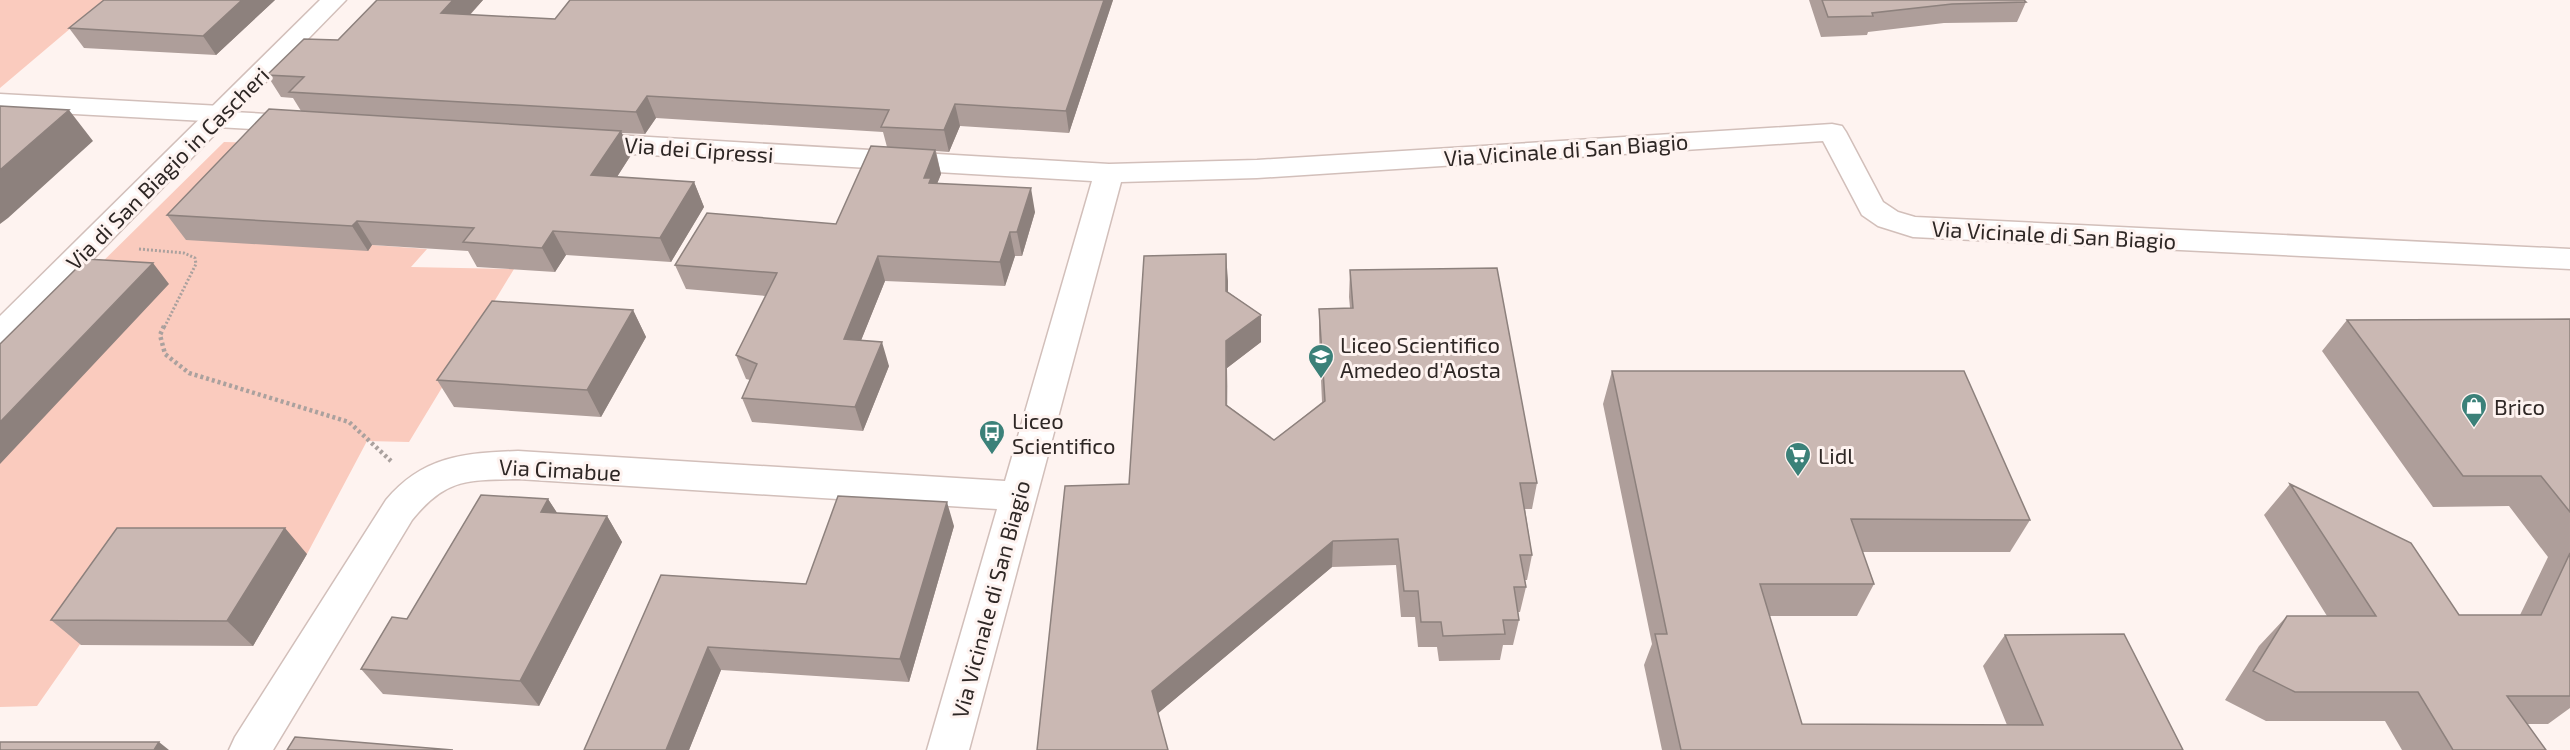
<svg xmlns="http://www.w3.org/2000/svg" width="2570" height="750" viewBox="0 0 2570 750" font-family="'Exo 2',sans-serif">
<rect width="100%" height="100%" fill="#fef3f0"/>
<path fill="#facbbe" d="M0,0h104l-104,88z
M224,142l51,1 97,102 55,4 -16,18 103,2 -105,173 -42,-1 -60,113h-164l-106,152 -37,1v-244l168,-179 -83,-5z"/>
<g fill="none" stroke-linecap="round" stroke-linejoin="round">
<defs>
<path id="minor" d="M0,94l221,12 10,2 2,4 69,4 10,2 4,6 -4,6 -10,2 -85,-5 -10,-2 -2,-4 -205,-11z
M1832,124l10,2 4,6 37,70 15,10 17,5 655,32v20l-657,-32 -35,-11 -16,-11 -39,-74 -566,37 -136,4 -152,568h-42l70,-241 -479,-30c-51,1 -72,-1 -106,41l-139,230h-44l6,-13 151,-237c37,-44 78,-47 132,-49l487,30 87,-300 -511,-30 -10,-3 -4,-6 4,-6 10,-3 528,31 148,-4z"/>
<path id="tertiary" d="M320,0h26l-335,343 -11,3v-30z"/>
</defs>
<use href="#minor" stroke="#d2bfba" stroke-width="3"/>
<use href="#tertiary" stroke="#d2bfba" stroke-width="3"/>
<path stroke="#aaa19e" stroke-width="3" stroke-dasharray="2 2" stroke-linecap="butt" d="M139,249l45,4 11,5 1,6 -32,64"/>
<path stroke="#aaa19e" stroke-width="4.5" stroke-dasharray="3 3" stroke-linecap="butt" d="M164,326l-4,9 5,19 24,19 160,49 42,39"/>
<use href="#minor" fill="#fff" fill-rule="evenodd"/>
<use href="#tertiary" fill="#fff" fill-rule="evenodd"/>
</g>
<path fill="#ae9e9a" d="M275,0l-59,55 -132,-7 -15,-20z
M377,0h106l-13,15 85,4 558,-19 -44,133 -109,-7 -11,26 -13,-1 5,23 -4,10 98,28 -13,44h-7l-10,30 -120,-5 -24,59 28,26 -26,65 -111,-9 -10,-24 8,-18 -4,-1 -10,-24 30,-59 -80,-7 -11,-24 161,-41 51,-77 -4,-15 -227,-14 -11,16 -23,-1 9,22 -14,22 77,5 10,25 -33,55 -105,-7 -11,17 -78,-5 -9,-16 -96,-6 -4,6 -182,-11 -19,-25 134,-104 -8,-13 -12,-1 -14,-22 71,-35z
M1809,0h215l2,2 -9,20 -73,1 -76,9 -1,3 -46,2z
M1226,254l2,38 33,23v27l-34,26v37l47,35 48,-38 -3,-67v-26l31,-1 -1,-11 1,-27 187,213 -5,26h-7l7,46 -5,25h-2l1,7 -6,25h-2l1,8 -6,25h-10l-3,15 -61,1 -2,-14h-19l-3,-30h-14l-5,-52 -64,2 -174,146 -121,37z
M633,310l13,27 -45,80 -147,-10 -17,-27z
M2570,319v389l-22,16h-21l19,26h-144l-17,-29h-119l-41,-21 34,-54 28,-30h40l-63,-101 26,-31 169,131h61l28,-58 -39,-51 -76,1 -111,-156 25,-31z
M1612,371l418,149 -20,32h-148l12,32 -17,32h-88l33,108 205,1 -24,-59 22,-31 178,115h-521l-18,-85 8,-21 -49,-240z
M548,499l9,14 50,3 15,26 -83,164 -156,-12 -22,-25 46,-50z
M954,526l-45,156 -188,-12 -32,80h-105l77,-175 145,9z
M307,554l-54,92 -172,-1 -30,-25z"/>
<path fill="#8d817d" d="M242,0h33l-59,55 -13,-19z
M453,0h30l-31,34 -11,-21z
M1104,0h9l-44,133 -3,-22z
M647,96l9,22 -11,16 -9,-22z
M955,104l5,22 -11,26 -5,-22z
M69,110l24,31 -85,77 -8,6v-54z
M621,131l10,24 -29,45 -11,-25z
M935,150l6,24 -7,17 -10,-13z
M694,182l10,25 -33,55 -11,-24z
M1031,188l4,24 -13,44 -5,-24z
M357,221l15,24 -4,6 -16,-25z
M553,231l13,24 -11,17 -13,-24z
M1010,232l5,24 -10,30 -5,-24z
M1226,254l2,27v37l-2,-27z
M878,256l7,25 -33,82 -8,-24z
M153,263l16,21 -169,180v-42z
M633,310l13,27 -45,80 -14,-27z
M1261,315v27l-34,26 1,63 -2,-90z
M882,342l7,24 -26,65 -8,-24z
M548,499l17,26 -24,-13z
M947,502l7,24 -45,156 -9,-23z
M607,516l15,26 -83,164 -19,-25z
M285,528l22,26 -54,92 -26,-25z
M1333,541l-1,26 -176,148 -4,-24z
M708,647l13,23 -32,80h-23z
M159,742l10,8h-15z"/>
<path fill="#cab8b3" stroke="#8d817d" stroke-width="1.5" d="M104,0h138l-39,36 -134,-8z
M377,0h76l-12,13 114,6 15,-19h534l-38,111 -111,-7 -11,26 -63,-3 8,-17 -242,-14 -11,16 -347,-20 15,-15 -37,-2 37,-36 34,1z
M1822,0h202l2,2 -74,2 -80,9 1,3 -45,1z
M0,106l69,4 -69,60z
M269,109l352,22 -30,44 103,7 -34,56 -107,-7 -11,17 -79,-6 11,-14 -117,-7 -5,5 -185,-11z
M871,146l64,4 -11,28h7l-2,5 102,5 -14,44h-7l-10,30 -122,-6 -34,83 38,3 -27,65 -113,-9 15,-34 -21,-9 41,-82 -102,-8 32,-52 129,11z
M1226,254v37l35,24 -35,26v64l48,35 51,-39 -6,-92 34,-1 -3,-38 147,-2 40,215h-17l12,72h-12l6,32h-12l5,33h-16l2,14 -62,2 -2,-14h-20l-3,-31h-14l-6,-52 -65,2 -181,150 16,59h-131l28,-264 64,-2 15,-228z
M86,259l67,4 -153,159v-78z
M492,301l141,9 -46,80 -150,-10z
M2570,319v193l-29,-36h-78l-116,-156z
M1612,371h352l66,149 -179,-1 23,65h-114l42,140 241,1 -38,-90 119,-1 59,116h-502l-26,-116h12z
M2290,484l121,59 48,72h82l29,-62v143h-63l39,54h-93l-35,-58h-123l-42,-21 34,-55h89z
M481,495l67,4 -7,13 66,4 -87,165 -159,-12 31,-52 15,2z
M838,496l109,6 -47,157 -192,-12 -42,103h-82l77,-175 145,9z
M117,528h168l-58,93 -176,-1z
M295,737l158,13h-166z
M0,742h159l-5,8h-154z"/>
<defs>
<symbol id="school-pin" viewBox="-11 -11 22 30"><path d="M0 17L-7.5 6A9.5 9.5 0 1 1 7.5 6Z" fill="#3b8179" stroke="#fef3f0"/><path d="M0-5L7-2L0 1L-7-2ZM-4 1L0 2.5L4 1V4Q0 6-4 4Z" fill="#fff"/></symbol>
<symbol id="shop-pin" viewBox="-11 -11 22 30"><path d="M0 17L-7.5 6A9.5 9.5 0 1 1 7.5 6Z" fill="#3b8179" stroke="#fef3f0"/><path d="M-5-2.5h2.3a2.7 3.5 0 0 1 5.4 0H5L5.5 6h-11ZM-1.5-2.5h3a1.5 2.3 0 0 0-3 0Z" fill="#fff"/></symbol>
<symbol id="bus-pin" viewBox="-11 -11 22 30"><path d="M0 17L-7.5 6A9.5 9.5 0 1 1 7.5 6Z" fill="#3b8179" stroke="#fef3f0"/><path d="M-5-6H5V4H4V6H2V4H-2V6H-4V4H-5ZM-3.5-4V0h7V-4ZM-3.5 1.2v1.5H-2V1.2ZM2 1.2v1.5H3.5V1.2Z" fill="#fff"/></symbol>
<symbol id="supermarket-pin" viewBox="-11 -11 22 30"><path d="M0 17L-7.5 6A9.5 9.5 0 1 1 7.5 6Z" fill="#3b8179" stroke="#fef3f0"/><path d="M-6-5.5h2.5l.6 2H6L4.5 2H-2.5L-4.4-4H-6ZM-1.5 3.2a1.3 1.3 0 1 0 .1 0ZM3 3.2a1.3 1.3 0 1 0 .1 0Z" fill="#fff"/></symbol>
</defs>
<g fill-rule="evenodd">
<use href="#school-pin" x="1306" y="342" width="30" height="40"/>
<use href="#shop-pin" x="2459" y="391" width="30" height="40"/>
<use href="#bus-pin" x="977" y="418" width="30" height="40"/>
<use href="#supermarket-pin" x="1783" y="440" width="30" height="40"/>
</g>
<g text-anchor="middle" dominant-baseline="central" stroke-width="6" stroke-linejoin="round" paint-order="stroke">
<g font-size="22" fill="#2e2725" stroke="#fef3f0">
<text transform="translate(699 149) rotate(4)">Via dei Cipressi</text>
<text transform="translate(1566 149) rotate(-4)">Via Vicinale di San Biagio</text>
<text transform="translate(167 168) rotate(-45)">Via di San Biagio in Cascheri</text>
<text transform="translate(2054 234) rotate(3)">Via Vicinale di San Biagio</text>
<text transform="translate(560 469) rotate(3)">Via Cimabue</text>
<text transform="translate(990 599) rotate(-75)">Via Vicinale di San Biagio</text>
</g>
<g font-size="22" fill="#2e2725" stroke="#fef3f0" text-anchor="start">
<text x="1340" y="344">Liceo Scientifico<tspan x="1340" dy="25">Amedeo d'Aosta</tspan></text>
<text x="2494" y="406">Brico</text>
<text x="1012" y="420">Liceo<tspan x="1012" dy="25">Scientifico</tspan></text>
<text x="1818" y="455">Lidl</text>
</g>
</g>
</svg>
